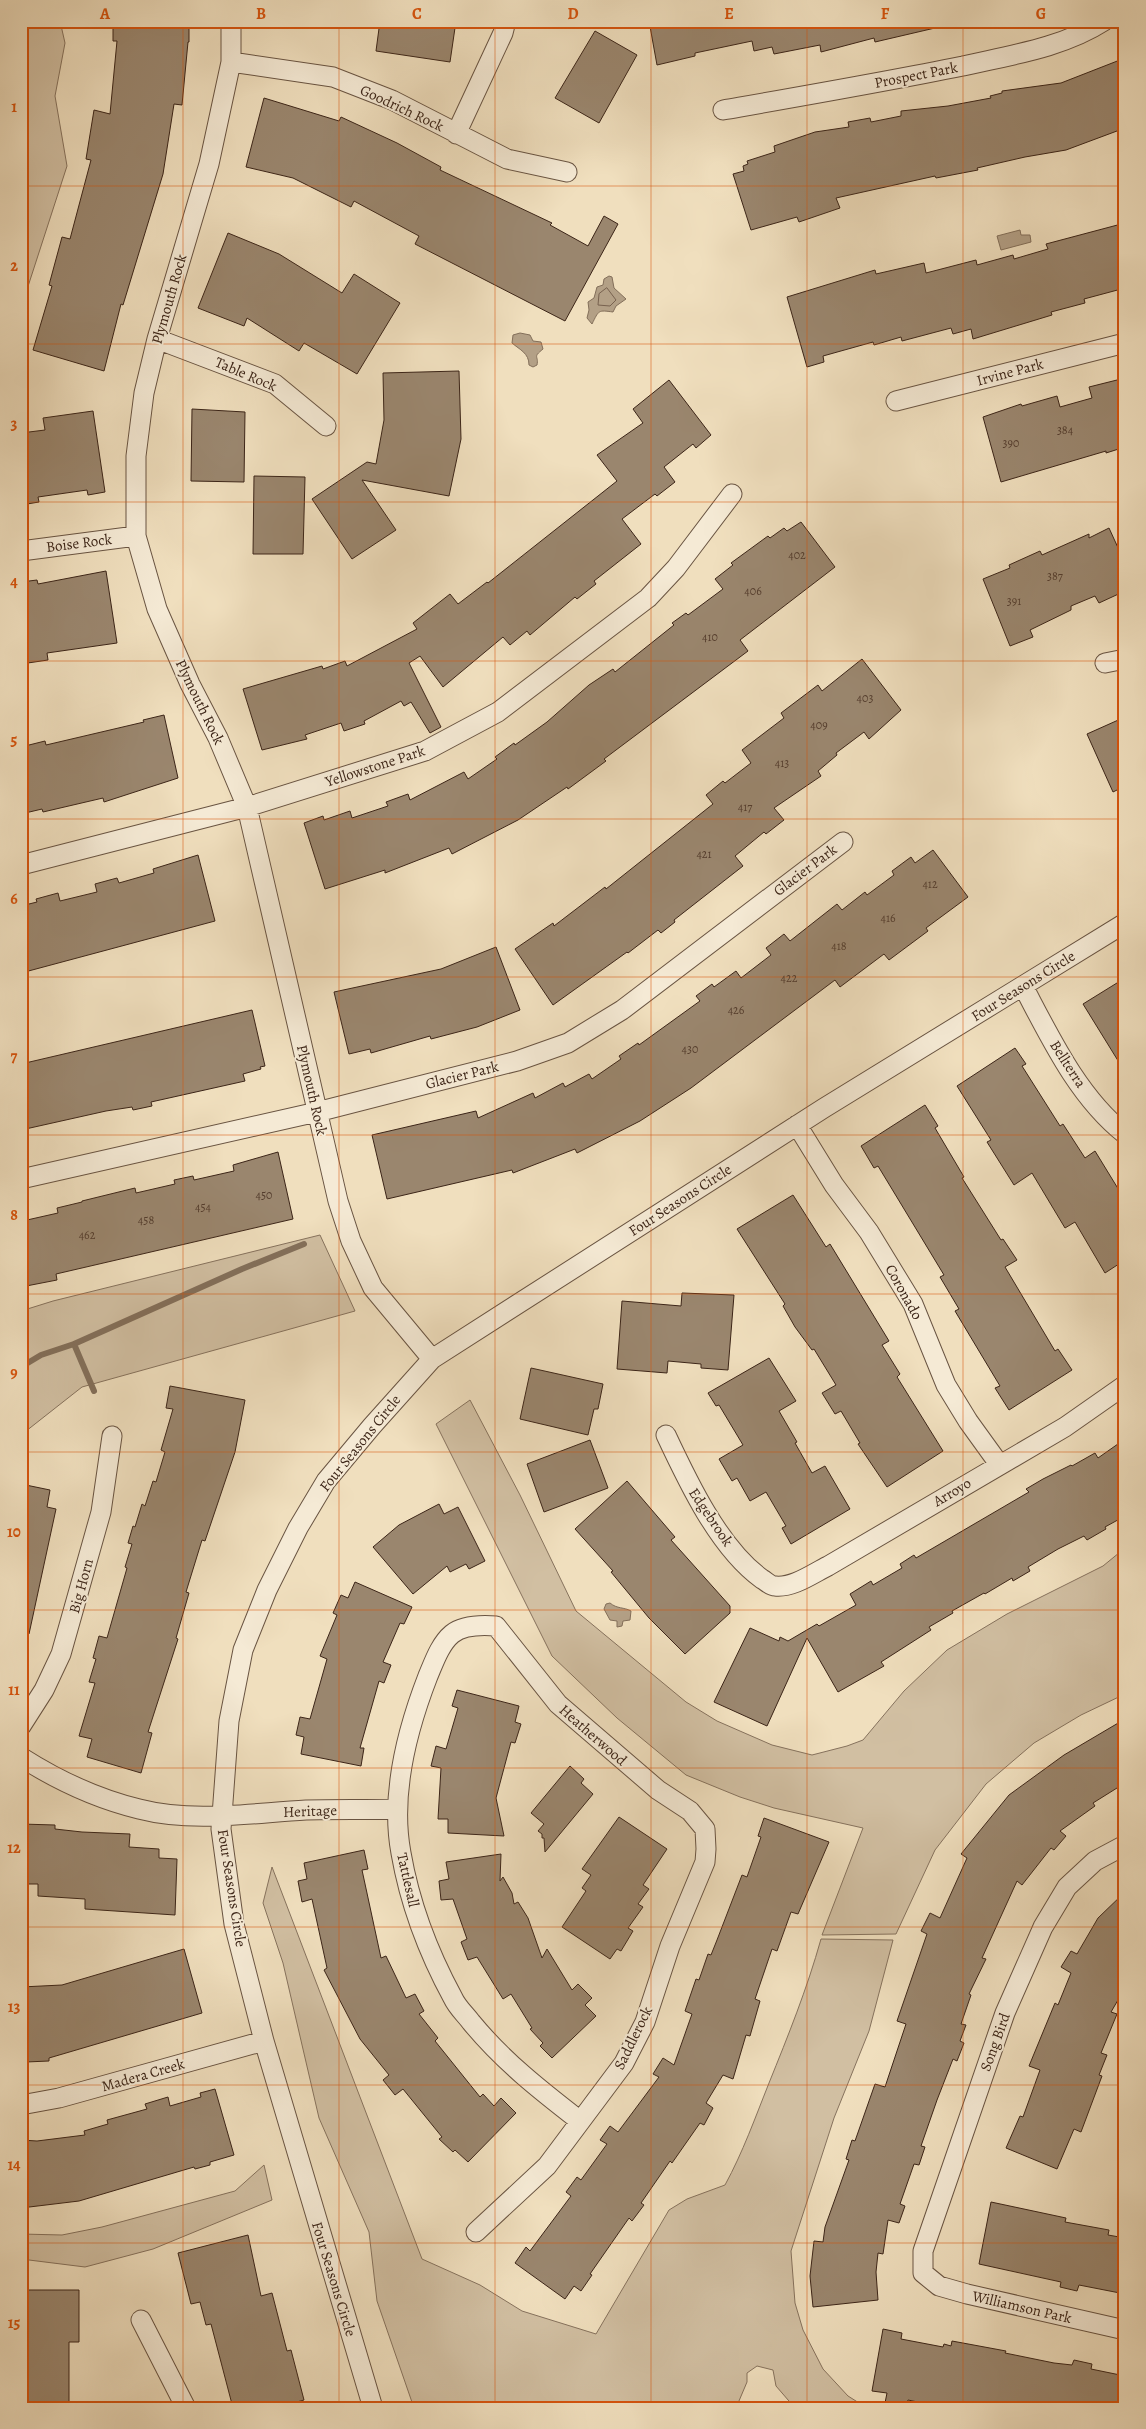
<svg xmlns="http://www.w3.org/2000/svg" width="1146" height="2429" viewBox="0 0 1146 2429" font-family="Alegreya,serif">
<rect width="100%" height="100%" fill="#f0dfbe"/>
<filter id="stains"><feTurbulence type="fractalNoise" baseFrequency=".004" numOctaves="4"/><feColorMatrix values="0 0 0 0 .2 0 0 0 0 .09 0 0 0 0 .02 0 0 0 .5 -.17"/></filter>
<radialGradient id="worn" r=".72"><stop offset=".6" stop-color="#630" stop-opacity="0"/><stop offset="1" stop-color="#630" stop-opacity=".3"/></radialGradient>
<path fill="#d1bfa2" stroke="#86725d" d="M21,21h39l5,22 -10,53 12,70 -46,142z
M320,1235l35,76 -273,76 -61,48v-124l32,-10z
M470,1400l50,95 56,116 110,91 31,19 55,24 40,10 35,-9 16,-6 41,-49 43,-41 60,-36 96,-48 22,-18v146l-44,21 -47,28 -48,41 -51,66 -39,84 -74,1 41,-107 -89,-20 -34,-11 -54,-22 -69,-57 -65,-62 -116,-232z
M272,1867l150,392 58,26 42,26 74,23 73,-124 18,-11 38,-14c18,-33 30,-67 44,-102 19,-47 38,-94 52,-144l72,1 -24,91 -35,87 -43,133 4,52 8,27 20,39 25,27 19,12h-72l-19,-22 -3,-16 -16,-4 -10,7v9l-11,26h-322l-37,-107 -8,-69 -50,-114 -36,-155 -20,-60z
M264,2165l8,35 -119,49 -68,18 -64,-8v-25l41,1 40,-8 133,-36z"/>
<path fill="#b3a086" stroke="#836f5a" d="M1020,230l1,5h9l1,7 -30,8 -4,-14z
M609,276l3,1 2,11 12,11 -10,7 -3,6c-15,-2 -14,-2 -21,12l-5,-6 2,-8 -1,-8 6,-4 3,-11 6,-2 1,-6z
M520,333l10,2 3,6 8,1 2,7c-11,9 -4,6 -6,16l-4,2 -4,-2c0,-12 -9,-15 -17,-22l1,-8z
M610,1603c7,6 14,4 21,8l-1,9 -7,1 -1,5 -5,1v-6l-7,-1 -6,-11 2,-5z"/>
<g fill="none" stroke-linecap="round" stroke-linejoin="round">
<path stroke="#78624f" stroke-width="1" d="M607,288l9,12 -6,6 -12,-1 1,-11z"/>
<path stroke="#836f5a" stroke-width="6" d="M74,1344l168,-75 62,-25
M21,1367l20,-12 33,-11 20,47"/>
</g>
<path fill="#9a866e" stroke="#3c2518" d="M113,21h76v21h-1l-6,63 -8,-1 -11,70 -40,131 -2,-1 -17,67 -71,-21 19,-64 -3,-1 13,-48 8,2 21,-79 -5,-1 8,-49 16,4 7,-73h-4z
M380,21h76l-6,41 -74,-11z
M649,21h285l1,7 -60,14 -1,-4 -53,14 -1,-7 -46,9 -2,-7 -18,4 -2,-10 -57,12v3l-38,9z
M595,31l42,24 -38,68 -44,-25z
M1125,58v70l-59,22 -41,7 -48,11 1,2 -42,8 -1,-2 -99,22 4,10 -41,14 -2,-5 -46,13 -18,-56 11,-3 -1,-5 5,-2 -1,-3 28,-9 -1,-6 41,-14 34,-5 -1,-5 22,-4 1,4 30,-6v-5l47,-5 43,-8 -1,-2 12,-3v-2l59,-8z
M264,98l75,23 2,-4 56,26 44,24 -1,3 112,53 -2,2 38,21 16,-30 14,8 -53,97 -150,-77 4,-8 -65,-35 -3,6 -58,-29 -47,-11z
M1125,223v65l-41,11 1,4 -34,9 1,3 -79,24 -2,-10 -18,5 -2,-6 -49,13 -1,-4 -27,8 -1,-3 -50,14 1,6 -17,5 -20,-70 88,-27 1,4 48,-11 2,10 50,-13 1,5 36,-10 1,4 34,-10 -2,-5z
M228,233l51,21 63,39 12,-19 46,29 -43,71 -53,-31 -5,8 -52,-33 -3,8 -46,-18z
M459,371l2,68 -12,57 -87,-16 34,50 -44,29 -40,-60 55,-37 9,2 8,-44 -1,-47z
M1125,378v69l-19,6v-2l-105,31 -18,-65 38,-13 1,2 35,-10 3,11 32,-9 -3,-11z
M669,380l42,55 -15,13 -3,-4 -29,23 11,15 -18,14 -2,-2 -33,25 19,25 -47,37 2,3 -19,15 -2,-2 -45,38 -3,-4 -17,14 -7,-8 -60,50 -23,-31 -11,7 32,64 -11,6 -19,-31 -7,4 -3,-5 -37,20 1,3 -21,7 -3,-8 -36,12 2,4 -45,11 -19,-61 79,-23 1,3 22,-8 2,5 70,-37 -4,-6 37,-29 8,10 29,-22 1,1 129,-102 -20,-26 46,-32 -10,-14z
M192,409l53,3 -1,70 -53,-1z
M93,411l12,81 -17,3 -1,-5 -49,7 1,5 -18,3v-72l24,-3 -2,-12z
M254,476l51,1 -2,77h-50z
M801,522l34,45 -95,73 8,11 -144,108 2,2 -38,28 -1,-2 -49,33 -66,34 -3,-6 -64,25v-3l-60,19 -21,-66 19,-7 1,4 26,-9 2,7 36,-12 -2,-4 22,-8 2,6 54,-28 4,7 29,-20 -2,-2 19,-14 1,2 32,-23 42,-37 24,-16 2,3 59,-47 -2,-2 14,-10 2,2 35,-26 -8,-10 18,-14 -2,-2 37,-27 2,2 14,-10 3,3z
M1109,528l16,35v28l-26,12 -4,-7 -24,10v4l-41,20 3,7 -23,9 -27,-67 27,-11 -1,-3 31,-14 2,4 47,-21v4z
M106,571l11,72 -70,10 1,7 -27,4v-82l16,-2 1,4z
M862,659l39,51 -32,29 -5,-7 -28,21 1,2 -19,16 3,5 -47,32 10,12 -18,14 -2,-2 -29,24 8,10 -69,54 1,2 -14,11 -3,-3 -30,23 -1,-1 -74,53 -38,-56 38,-26 1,3 51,-39 1,2 107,-85 -7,-9 17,-14 2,2 26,-20 -9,-13 42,-32 -3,-5 37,-28 4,6z
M164,715l14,63 -74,24 -1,-4 -60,14 -1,-3 -21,5v-67l24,-6 1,4 98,-23 -1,-2z
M1125,717v69l-12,6 -26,-58z
M933,850l35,47 -42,31 2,3 -39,29 -5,-6 -44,33 -5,-7 -144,108 -51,33 -63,32 -2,-4 -62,24 -1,-3 -125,29 -15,-64 104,-24 2,7 55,-25 2,5 28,-15 2,4 24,-13 3,5 29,-20 -2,-3 19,-13 1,2 61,-44 -4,-5 16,-12 2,3 22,-16 5,7 30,-23 -5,-7 18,-14 6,7 47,-37 5,6 23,-18 2,3 27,-20 -2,-4 19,-14 4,6z
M198,855l17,66 -194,52v-67l16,-4 -1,-3 22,-6 2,8 37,-9 -2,-8 22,-6 2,5 35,-10 -1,-4z
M496,947l24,63 -43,17 -46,12 -1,-3 -59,17 -1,-4 -21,5 -15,-62 107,-23z
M1125,978v94l-42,-68z
M252,1010l13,56 -5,1 1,2 -18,5 2,7 -94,21 1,4 -19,4 -1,-3 -26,4 -85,19v-66z
M1015,1048l11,16 -4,2 38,60 3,-2 22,34 10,-7 30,49v60l-20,13 -30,-51 -10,6 -33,-55 -18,12 -27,-43 4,-2 -34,-54z
M925,1105l13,21 -3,2 29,49 -2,1 39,62 2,-1 14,21 -12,7 50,84 3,-2 14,21 -63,40 -14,-22 5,-2 -45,-75 4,-2 -19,-32 4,-2 -66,-109 -4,2 -13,-22z
M278,1152l15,67 -237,55 1,6 -36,7v-60l7,-1 -1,-6 31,-7 -1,-5 25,-6v-1l53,-13 1,5 39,-9 -1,-4 19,-4 1,4 40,-9 -1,-6z
M793,1195l33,52 4,-3 59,97 -7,4 18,29 -3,3 46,74 -56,36 -29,-43 2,-1 -19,-32 -6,3 -13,-21 14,-8 -22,-36 -2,1 -17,-23 -12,-21 2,-2 -48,-75z
M682,1293l52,2 -6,75 -27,-2v-4l-33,-3 -1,12 -50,-4 5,-68 59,5z
M769,1358l27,43 -17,10 18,31 -2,1 17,30 13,-7 25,43 -59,35 -9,-16 4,-2 -20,-34 -16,9 -13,-23 -5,3 -13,-22 24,-14 -24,-40 -3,1 -8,-13z
M531,1368l72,16 -5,25h-4l-6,26 -68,-16z
M170,1386l75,14 -10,52 -30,89 -3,-1 -16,52 3,1 -13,45 2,1 -30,93 4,1 -11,40 -54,-16 5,-18 -13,-3 16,-53 -6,-1 7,-23 -3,-1 6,-22 8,2 20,-70 -2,-1 7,-23 -4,-1 5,-17 2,1 7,-23 3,2 8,-25 3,1 9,-30 -4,-2 12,-41 -7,-1z
M1125,1439v77l-20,11 1,2 -19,11 -3,-4 -26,13 -30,18 2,4 -17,10 -1,-3 -27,16 -1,-1 -32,18 1,2 -24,14 2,3 -50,32 3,4 -46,26 -31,-54 -40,88 -53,-24 36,-74 29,13 1,-4 8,4 29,-17 2,2 37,-21 -6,-11 21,-13 2,4 29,-17 -2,-4 14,-9 2,3 113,-66 -3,-3 17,-10 28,-14 1,1 23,-13 3,5z
M590,1440l18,48 -64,24 -17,-48z
M627,1481l48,56 -4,3 59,66v7l-45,41 -36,-36 -38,-46 2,-1 -38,-42z
M21,1484l29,6 -3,17 9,2 -27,125 -8,-1z
M439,1504l5,10 14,-7 27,54 -16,8 -3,-5 -16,8 -3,-6 -34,28 -40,-47 26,-22z
M355,1582l57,25 -8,17 -4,-1 -17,39 8,3 -7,18 -5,-2 -19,67h4l-3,18 -60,-12 3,-17 -8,-2 4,-18 10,2 17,-60 -7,-3 17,-41 -4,-2 8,-18 7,3z
M457,1690l62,16 -4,16 6,2 -6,19 -4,-1 -15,56 8,38 -56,-3v-14h-10l3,-51 -10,-2 5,-20 10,3 12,-41 -6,-2z
M1125,1719v64l-32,20 2,3 -35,25 6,5 -12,14 -3,-2 -29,37 -5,-4 -35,77 4,1 -17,35 2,1 -10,29 5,1 -6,16 4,2 -7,18 -4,-2 -16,41 -16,46 4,1 -6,18 -5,-1 -14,40 5,2 -6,17 -11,-3 -5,34 -5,-1 -2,19 2,28 -65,7 -3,-31 4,-35 9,1 2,-15 24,-67 -3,-1 6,-19 3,1 20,-57 10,3 21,-63 -9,-3 30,-87 -6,-3 9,-18 10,5 27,-60 -6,-4 48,-59 55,-40z
M570,1766l14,13 -3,4 12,11 -48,58 -1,-14h-2v-4l-4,-3 6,-7 -13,-11z
M619,1817l48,32 -24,36 6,4 -11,15 5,3 -15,21 5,3 -12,20 -4,-2 -7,10 -48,-32 24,-36 -4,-3 9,-13 -9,-6z
M764,1818l65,24 -31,72 -7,-2 -14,39 -5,-2 -17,50 5,2 -10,35 -4,-1 -13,44 -10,-4 -17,28 7,5 -9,17 -4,-2 -28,40 -2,-2 -29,42 3,2 -12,16 -3,-3 -39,56 2,1 -11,16 -7,-5 -9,13 -50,-36 11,-16 4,4 41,-55 -5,-4 11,-15 4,3 26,-36 -7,-4 10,-14 8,6 41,-55 -6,-3 10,-16 11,7 18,-51 -7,-3 11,-32 3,1 9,-26 3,1 6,-15 25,-65 5,2 14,-40 -3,-1z
M21,1824l34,1v4l27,3 48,2 -1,13 30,2v9l18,1 -2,56 -90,-6v-10l-47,-3v-12h-17z
M364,1850l4,19 -6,1 19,88 5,-2 20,42 9,-4 9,17 -5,3 19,24 -3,3 45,56 3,-3 11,12 7,-8 15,15 -48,49 -13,-12 -2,2 -14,-13 3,-2 -39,-48 -8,6 -12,-15 6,-5 -29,-36 -36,-69 3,-2 -15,-69 -10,3 -4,-21 9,-2 -3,-16z
M501,1854l-1,27 3,-4 9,16 2,11 4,-2 10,16 14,40 5,-9 25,41 6,-6 14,14 -7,7 11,11 -44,42 -12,-12 3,-3 -13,-14 2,-1 -21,-34 -8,5 -26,-42 -9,3 -7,-18 6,-3 -14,-40 -12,1 -2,-19 10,-2 -3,-17z
M1125,1892v96l-14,24 6,2 -16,39 6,2 -8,20 3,1 -21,56 -7,-3 -17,40 -51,-21 14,-32 3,1 17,-47 -11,-4 26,-63 3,2 13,-32 -10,-6 10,-16 6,3 21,-36z
M184,1949l18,64 -153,45v3l-23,1v-9h-5v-66l41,-2z
M215,2089l19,66 -24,7v3l-15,4 -1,-2 -115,34 -58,7v-68l16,1 48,-6 -1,-4 24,-7 -1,-4 40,-11 -2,-5 23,-7 2,9 31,-9 -1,-4z
M991,2202l75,16 -1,4 44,8 -1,5 17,3v56l-46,-9 -2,6 -17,-4 1,-5 -82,-18z
M248,2235l13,61 11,-3 15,58 4,-1 13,50 -29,8h-42l-22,-84 -5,1 -6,-23 -9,2 -13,-51z
M21,2290h58v52h-10v66h-48z
M883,2329l19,4 -1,6 42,8 1,-3 7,2 1,-5 54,10 -1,2 49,10 18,2 2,-5 18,4 -1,5 34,7v32h-178l-39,-8 -2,7 -21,-4 2,-10 -15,-2z"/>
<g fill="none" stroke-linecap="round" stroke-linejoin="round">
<defs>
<path id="minor" d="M231,21v41l-22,102 -52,175 -13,54 -8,63v80l21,73 33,75 28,54 29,69 91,394 13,40 22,47 59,71
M231,62l102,15 59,23 115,59 60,13
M723,110c80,-14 161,-28 240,-44 48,-11 99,-18 141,-45
M456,134l47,-101 3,-12
M157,339l118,45 51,42
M896,401l229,-58
M21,551l115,-15
M1105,663l20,-4
M21,865l226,-58 178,-56 73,-39 150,-114 28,-30 56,-74
M1023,986c27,51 55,111 102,148
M797,1125l37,60 35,47 44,72 33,81 22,36 31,43
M21,1179l296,-67 200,-51 51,-18 54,-33 221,-168
M666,1435c22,47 53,113 96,144 4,2 8,7 13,7 18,2 37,-12 53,-20l237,-139 60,-42
M21,1726l23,-36 17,-36 40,-142 11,-76
M21,1757c36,23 77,42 118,52 54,14 112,4 167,1 30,-1 61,0 91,-1
M1125,1845l-30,16 -28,26 -24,40 -38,86 -82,238v22l16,13 28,8 158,36
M21,2105l38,-7 205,-57
M476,2232l71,-66 77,-103 21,-41 25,-76 35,-84 1,-13 -1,-20 -15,-18 -32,-21 -100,-86 -62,-78c-13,-1 -33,-1 -44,8 -12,10 -18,28 -24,42 -21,54 -38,118 -27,177 9,52 27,99 52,145 4,9 12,16 18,24 32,39 69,68 109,99
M141,2320l45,88
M373,2408l-109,-367 -30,-117 -13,-95 8,-108 14,-71 24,-60 31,-62 28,-47 46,-55 60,-67 392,-251 301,-185"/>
</defs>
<use href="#minor" stroke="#695442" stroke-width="21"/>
<use href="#minor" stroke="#f5ead5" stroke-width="19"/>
</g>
<path fill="none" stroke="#d7540d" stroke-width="1" stroke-opacity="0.55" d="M183,21v2387M339,21v2387M495,21v2387M651,21v2387M807,21v2387M963,21v2387M21,186h1104M21,344h1104M21,502h1104M21,661h1104M21,819h1104M21,977h1104M21,1135h1104M21,1294h1104M21,1452h1104M21,1610h1104M21,1768h1104M21,1927h1104M21,2085h1104M21,2243h1104"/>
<g text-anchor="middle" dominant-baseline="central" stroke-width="4" stroke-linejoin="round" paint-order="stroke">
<g font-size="12" fill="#543d2e">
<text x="1065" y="430">384</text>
<text x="1011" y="443">390</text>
<text x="797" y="555">402</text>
<text x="1055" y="576">387</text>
<text x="753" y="591">406</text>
<text x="1014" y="601">391</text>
<text x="710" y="637">410</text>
<text x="865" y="698">403</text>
<text x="819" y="725">409</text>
<text x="782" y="763">413</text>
<text x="745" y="807">417</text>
<text x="704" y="854">421</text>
<text x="930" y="884">412</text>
<text x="888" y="918">416</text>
<text x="839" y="946">418</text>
<text x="789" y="978">422</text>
<text x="736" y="1010">426</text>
<text x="690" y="1049">430</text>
<text x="264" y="1195">450</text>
<text x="203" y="1207">454</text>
<text x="146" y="1220">458</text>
<text x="87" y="1235">462</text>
</g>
<g font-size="15" fill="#3c2518" stroke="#f5ead5">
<text transform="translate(916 75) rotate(-11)">Prospect Park</text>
<text transform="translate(402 108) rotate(25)">Goodrich Rock</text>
<text transform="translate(169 299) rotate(-74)">Plymouth Rock</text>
<text transform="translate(1010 372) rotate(-15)">Irvine Park</text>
<text transform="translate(246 374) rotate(23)">Table Rock</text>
<text transform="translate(79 543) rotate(-7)">Boise Rock</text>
<text transform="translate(200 702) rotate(64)">Plymouth Rock</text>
<text transform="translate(375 766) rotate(-18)">Yellowstone Park</text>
<text transform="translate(805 870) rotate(-37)">Glacier Park</text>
<text transform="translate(1023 986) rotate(-32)">Four Seasons Circle</text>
<text transform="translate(1068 1064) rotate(57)">Bellterra</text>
<text transform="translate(462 1075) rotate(-14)">Glacier Park</text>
<text transform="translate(312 1090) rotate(77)">Plymouth Rock</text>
<text transform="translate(680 1200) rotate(-33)">Four Seasons Circle</text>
<text transform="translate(904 1292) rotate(61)">Coronado</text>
<text transform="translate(360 1443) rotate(-51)">Four Seasons Circle</text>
<text transform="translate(952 1492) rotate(-31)">Arroyo</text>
<text transform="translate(711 1517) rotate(56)">Edgebrook</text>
<text transform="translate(81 1586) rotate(-75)">Big Horn</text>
<text transform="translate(593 1735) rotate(41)">Heatherwood</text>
<text transform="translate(310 1811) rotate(-2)">Heritage</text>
<text transform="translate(408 1880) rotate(77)">Tattlesall</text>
<text transform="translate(232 1888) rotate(81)">Four Seasons Circle</text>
<text transform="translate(633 2038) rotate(-64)">Saddlerock</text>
<text transform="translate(995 2042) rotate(-70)">Song Bird</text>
<text transform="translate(143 2075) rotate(-16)">Madera Creek</text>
<text transform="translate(334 2279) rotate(73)">Four Seasons Circle</text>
<text transform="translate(1022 2307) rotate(13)">Williamson Park</text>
</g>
</g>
<rect width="1146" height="2429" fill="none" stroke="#f0dfbe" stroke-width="55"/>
<rect x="28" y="28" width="1090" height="2374" fill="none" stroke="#d7540d" stroke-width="2"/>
<g font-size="16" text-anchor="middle" font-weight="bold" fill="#d7540d">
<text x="105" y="19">A</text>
<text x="261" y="19">B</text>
<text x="417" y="19">C</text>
<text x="573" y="19">D</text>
<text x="729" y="19">E</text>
<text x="885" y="19">F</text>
<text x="1041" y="19">G</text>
<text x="14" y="112">1</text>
<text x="14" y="271">2</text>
<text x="14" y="429">3</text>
<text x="14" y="587">4</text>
<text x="14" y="745">5</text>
<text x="14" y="904">6</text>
<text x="14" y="1062">7</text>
<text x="14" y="1220">8</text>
<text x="14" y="1378">9</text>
<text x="14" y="1537">10</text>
<text x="14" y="1695">11</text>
<text x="14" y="1853">12</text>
<text x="14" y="2012">13</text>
<text x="14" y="2170">14</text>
<text x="14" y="2328">15</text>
</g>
<rect width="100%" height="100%" filter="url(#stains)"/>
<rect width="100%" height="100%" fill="url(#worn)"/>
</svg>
